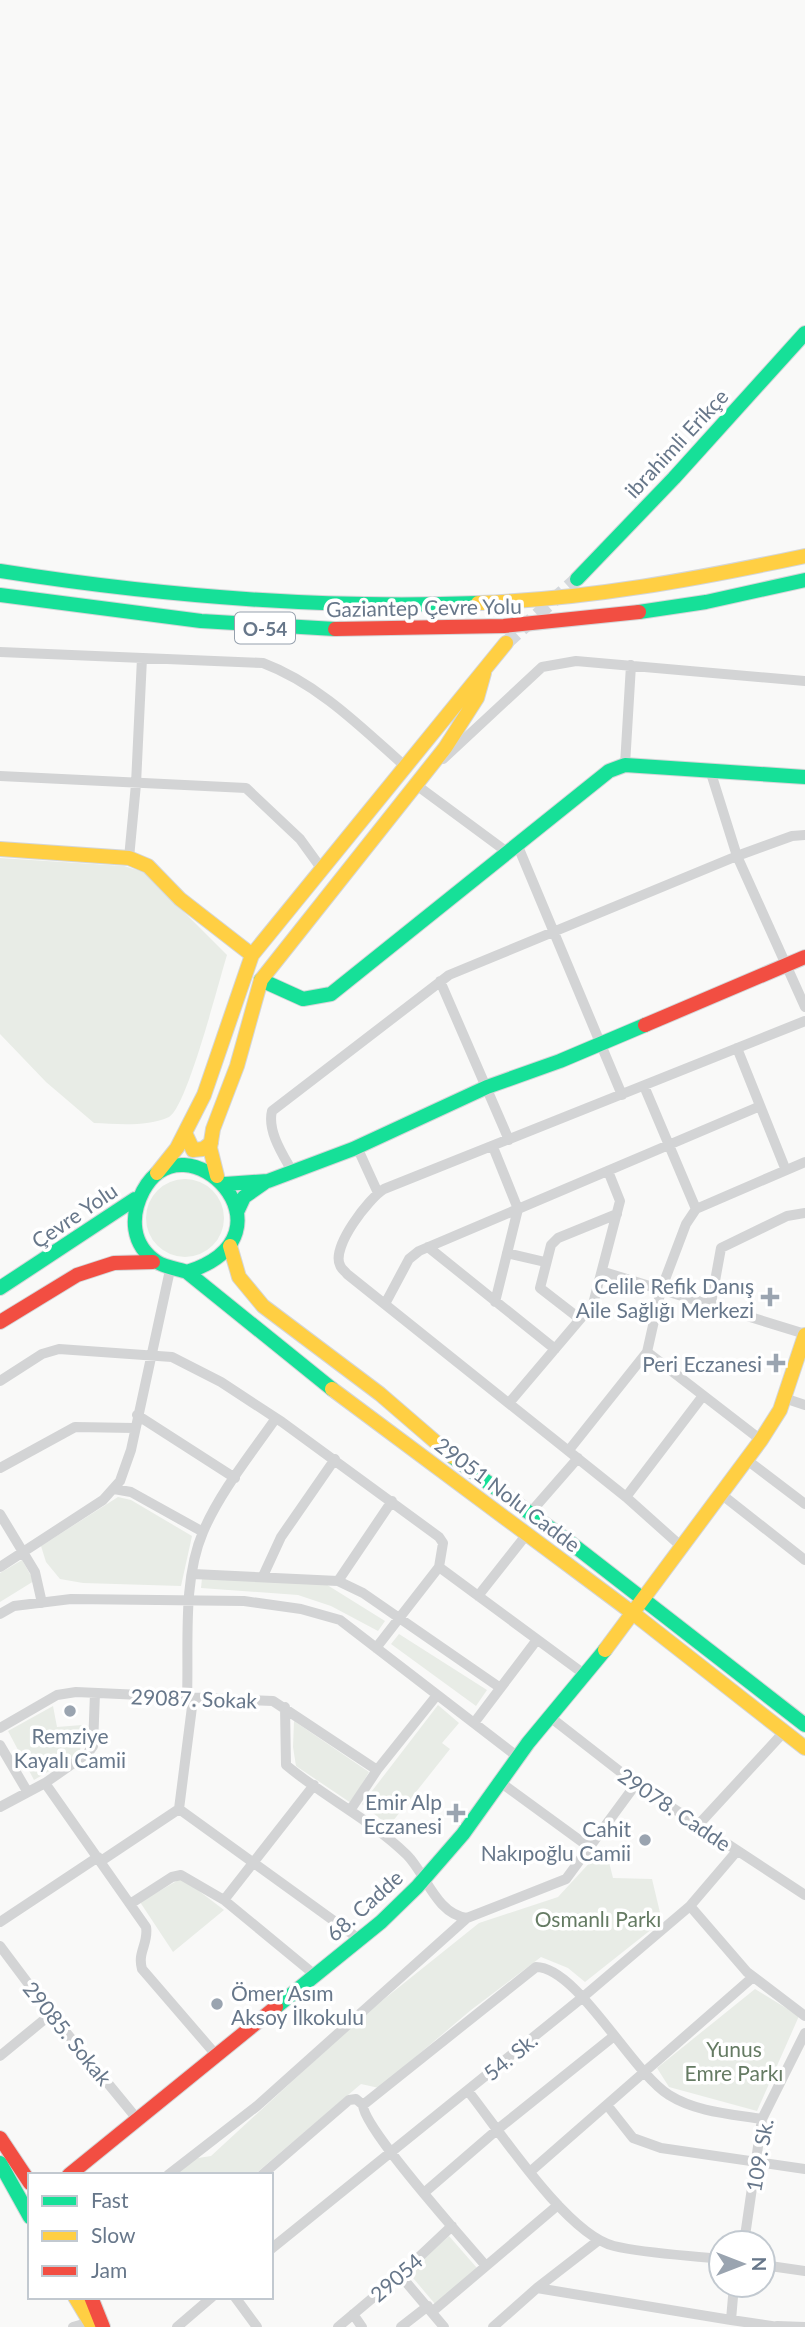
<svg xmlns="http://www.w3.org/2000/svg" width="805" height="2327" viewBox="0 0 805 2327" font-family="Lato,sans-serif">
<rect width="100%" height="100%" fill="#f9f9f8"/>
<path fill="#e8ece6" d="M0,858l124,8 20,6 83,83c-8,26 -40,152 -58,162 -21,10 -53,7 -75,6l-48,-41 -46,-48z
M146 1218a39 39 0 1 1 78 0a39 39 0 1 1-78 0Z
M118,1497l13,3 61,36 -11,50 -98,-3 -23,-4 -14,-17 -5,-16z
M22,1560l12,21 -34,21v-29z
M202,1578l122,5 61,38 -7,10 -47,-25 -33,-11 -97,-7z
M399,1634l88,56 -11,16 -85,-62z
M438,1705l21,18 -17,20 8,6 -61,77 -27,-22z
M53,1706l4,21 25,-2 -2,28 -46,27 -26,-49z
M294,1721l75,51 -18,31 -55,-37 -3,-19z
M605,1846l8,32 39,1 10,42 -77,61 -17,-14 -27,-11 -70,53 -92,78 -18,-4 -107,91h-80l18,-16 19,-3 152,-140 116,-93 79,-26z
M182,1878l42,32 -51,42 -33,-50z
M755,1989l44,27 -42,95 -88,-24 -12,-19z
M449,2236l28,32 -42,36 -27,-32z"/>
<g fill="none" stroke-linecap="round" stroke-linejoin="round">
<path stroke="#d4d8dc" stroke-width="14" stroke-dasharray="14 7" stroke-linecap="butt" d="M506,643l71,-64"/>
<defs>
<path id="fast" d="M0,571c159,25 317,38 478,32
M577,579l97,-101 131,-145
M0,595l201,26 134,8
M639,612l67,-10 99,-22
M261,980l42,19 28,-5 278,-223 16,-6 180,12
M225,1184l43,-3 85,-32 134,-62 73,-26 85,-36
M237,1212l7,-15 20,-14
M187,1272c118,-38 -2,-160 -44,-81 -13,25 -12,54 14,71 8,5 21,7 30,10l145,117
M0,1288l135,-89
M453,1457l119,87 233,181
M276,2007l105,-85 36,-35 46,-53 65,-91 77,-93
M0,2163l30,54"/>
<path id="slow" d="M478,603c111,-4 219,-24 327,-47
M0,849l129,9 19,8 32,33 72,56
M186,1135l7,15 10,-1 8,-6
M157,1173l20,-25 27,-53 48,-140 254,-312
M217,1176l-7,-28 3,-19 24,-63 24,-86 184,-232 32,-50 7,-25
M230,1246l9,31 24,29 117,88 73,63
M332,1389l302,225 171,134
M605,1650l156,-210 19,-30 25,-75
M75,2297l18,30"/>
<path id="jam" d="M335,629l169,-3 135,-14
M645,1025l160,-68
M0,1322l77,-47 37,-12 39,-1
M0,2138l30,45
M69,2175l207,-168
M91,2297l12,30"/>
</defs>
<use href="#fast" stroke="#d4d6d8" stroke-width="16"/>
<use href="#slow" stroke="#d4d6d8" stroke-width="16"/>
<use href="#jam" stroke="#d4d6d8" stroke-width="16"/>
<path stroke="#d3d4d5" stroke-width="10" d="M0,652l263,11c56,21 100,66 144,105
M443,759l99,-92 34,-6 229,20
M625,765l6,-100
M710,770l27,86 68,151
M0,776l246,12 54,51 21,29
M418,781l-3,3 92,68
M517,844l105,251
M129,858l7,-74 6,-126
M440,981l69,159
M737,1048l48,120
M644,1086l52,123
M357,1147l21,46
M493,1147l25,62 -23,93
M292,1171c-9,-16 -25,-40 -20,-60l177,-136 288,-119 55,-20 13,-1
M428,1247l127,102
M507,1253l38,9
M604,1272l201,62
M711,1303l10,-55 66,-32 18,-3
M385,1304l24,-45 10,-8 339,-144
M580,1319l-40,-31 11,-43 7,-7 59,-24
M647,1352l114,88
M0,1381l42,-27 17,-5 113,8 49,25 61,40 157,115 4,6 -4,24
M784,1398l21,7
M509,1403l84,-99 27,-103 -12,-30
M137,1415l98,63
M569,1450l78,-98 14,-62 25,-66 10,-15 109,-47
M747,1460l58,44
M0,1468l75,-41 59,1
M114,1489l17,3 72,40
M721,1494l84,66
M626,1497l76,-100
M530,1513l48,-55
M0,1514l35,58 7,31
M683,1548l-57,-51 -279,-223c-2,-3 -6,-5 -7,-9 -9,-18 29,-67 44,-76l421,-168
M0,1567l103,-67 17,-19 11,-31 39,-180
M193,1574l145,7 25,12 136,94
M263,1576l18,-39 54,-78
M338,1581l54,-80
M478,1596l49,-62
M0,1614l14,-8 57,-7 173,2 57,8 39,11 178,137
M376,1648l63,-81 145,107
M187,1699c2,-53 -5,-118 16,-167 17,-40 48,-78 73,-114
M193,1699l-14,110 180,130
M285,1707l1,58c38,32 84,54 121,90 19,19 29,59 60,63l99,-39 70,-95
M550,1717l86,67 169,111
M474,1723l62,-82
M0,1728l57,-33 19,-3 197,9 104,69
M0,1745l27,46
M500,1782l89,65
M45,1783l101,144c3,16 -9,25 -4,42l75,87
M0,1807l45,-24 43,-30 5,-7 2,-53
M351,1809l26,-39 60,-75
M700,1823l83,-90
M101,1861l78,-52
M224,1900l90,-115
M130,1904l42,-27 9,-2 43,25 91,75
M690,1906l57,66 58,44
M0,1922l98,-65
M0,1946l51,68 87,106
M0,2056l51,-42
M468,2091c31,39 99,144 146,155 34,8 72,9 107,13
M607,2105l26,33 28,10 144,21
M531,2171l222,-194
M168,2175l89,-69 210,-188
M262,2175l87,-75 7,-1 7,6
M425,2192l73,-63 116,-93
M744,2243l18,-124 43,-86
M271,2249l312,-252 107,-91 47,-55
M485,2265c-21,-25 -122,-137 -122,-160l173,-138c41,0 95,104 133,128 27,17 62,19 93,24
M763,2265l42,6
M400,2275l44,52
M537,2288l194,32 3,-35
M235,2297l22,30
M433,2311l125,-106
M353,2314l9,13
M731,2320l47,7
M777,2326l28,1
M73,2327l17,-5
M177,2327l35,-30
M338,2327l62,-52 52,-49
M401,2327l27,-21
M493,2327l44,-39 62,-48"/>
<use href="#fast" stroke="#16e098" stroke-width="14"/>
<use href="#slow" stroke="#ffcf43" stroke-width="14"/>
<use href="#jam" stroke="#f24e42" stroke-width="14"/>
</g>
<g fill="#9aa4b0" stroke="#fff" stroke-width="2.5">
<path d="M766.5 1286.5h7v7h7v7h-7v7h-7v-7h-7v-7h7z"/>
<path d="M772.5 1352.5h7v7h7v7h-7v7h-7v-7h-7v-7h7z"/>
<circle cx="70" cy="1711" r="7"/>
<path d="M452.5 1802.5h7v7h7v7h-7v7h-7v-7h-7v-7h7z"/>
<circle cx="645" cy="1840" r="7"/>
<circle cx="217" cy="2004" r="7"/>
</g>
<g text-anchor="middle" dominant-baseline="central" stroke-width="7" stroke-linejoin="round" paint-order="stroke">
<rect fill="#fff" stroke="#95a0ad" stroke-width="2" x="235" y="612.5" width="60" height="31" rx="5"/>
<g font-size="19" font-weight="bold" fill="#67778a">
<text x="265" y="628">O-54</text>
</g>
<g font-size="21" fill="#67778a" stroke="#fff">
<text transform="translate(676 443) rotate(-47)">ibrahimli Erikçe</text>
<text transform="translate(424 607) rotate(-1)">Gaziantep Çevre Yolu</text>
<text transform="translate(74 1215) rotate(-34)">Çevre Yolu</text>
<text transform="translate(508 1494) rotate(37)">29051 Nolu Cadde</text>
<text transform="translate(194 1698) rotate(2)">29087. Sokak</text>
<text transform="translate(675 1809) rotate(34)">29078. Cadde</text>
<text transform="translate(364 1905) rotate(-42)">68. Cadde</text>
<text transform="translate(68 2033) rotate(51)">29085. Sokak</text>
<text transform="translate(510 2056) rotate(-39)">54. Sk.</text>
<text transform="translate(759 2155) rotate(-80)">109. Sk.</text>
<text transform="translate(396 2277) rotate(-41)">29054</text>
</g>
<g font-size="21" fill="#67778a" stroke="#fff" text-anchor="end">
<text x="754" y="1285">Celile Refik Danış<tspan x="754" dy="24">Aile Sağlığı Merkezi</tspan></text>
<text x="762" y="1363">Peri Eczanesi</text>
<text x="70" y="1735" text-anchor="middle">Remziye<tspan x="70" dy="24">Kayalı Camii</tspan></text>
<text x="442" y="1801">Emir Alp<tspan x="442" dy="24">Eczanesi</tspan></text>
<text x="631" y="1828">Cahit<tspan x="631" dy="24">Nakıpoğlu Camii</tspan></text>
<text x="231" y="1992" text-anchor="start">Ömer Asım<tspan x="231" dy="24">Aksoy İlkokulu</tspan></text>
</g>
<g font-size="21" fill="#657b63" stroke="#fff">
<text x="598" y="1918">Osmanlı Parkı</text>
<text x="734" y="2048">Yunus<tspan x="734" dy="24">Emre Parkı</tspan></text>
</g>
</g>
<rect x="28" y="2173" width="245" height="126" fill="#ffffff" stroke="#c2c9d0" stroke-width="2"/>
<rect x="42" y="2196" width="35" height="10" fill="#16e098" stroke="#c2c9d0" stroke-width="2"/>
<text x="91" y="2208" font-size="21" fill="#67778a">Fast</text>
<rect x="42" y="2231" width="35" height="10" fill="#ffcf43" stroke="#c2c9d0" stroke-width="2"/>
<text x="91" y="2243" font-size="21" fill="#67778a">Slow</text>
<rect x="42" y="2266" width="35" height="10" fill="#f24e42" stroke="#c2c9d0" stroke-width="2"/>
<text x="91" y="2278" font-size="21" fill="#67778a">Jam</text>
<g transform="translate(742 2264) rotate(90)"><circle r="33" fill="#ffffff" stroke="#c2c9d0" stroke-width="2"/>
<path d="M0-5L12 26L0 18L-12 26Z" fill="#9aa4b0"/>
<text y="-10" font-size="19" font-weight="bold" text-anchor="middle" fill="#67778a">N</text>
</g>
</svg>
